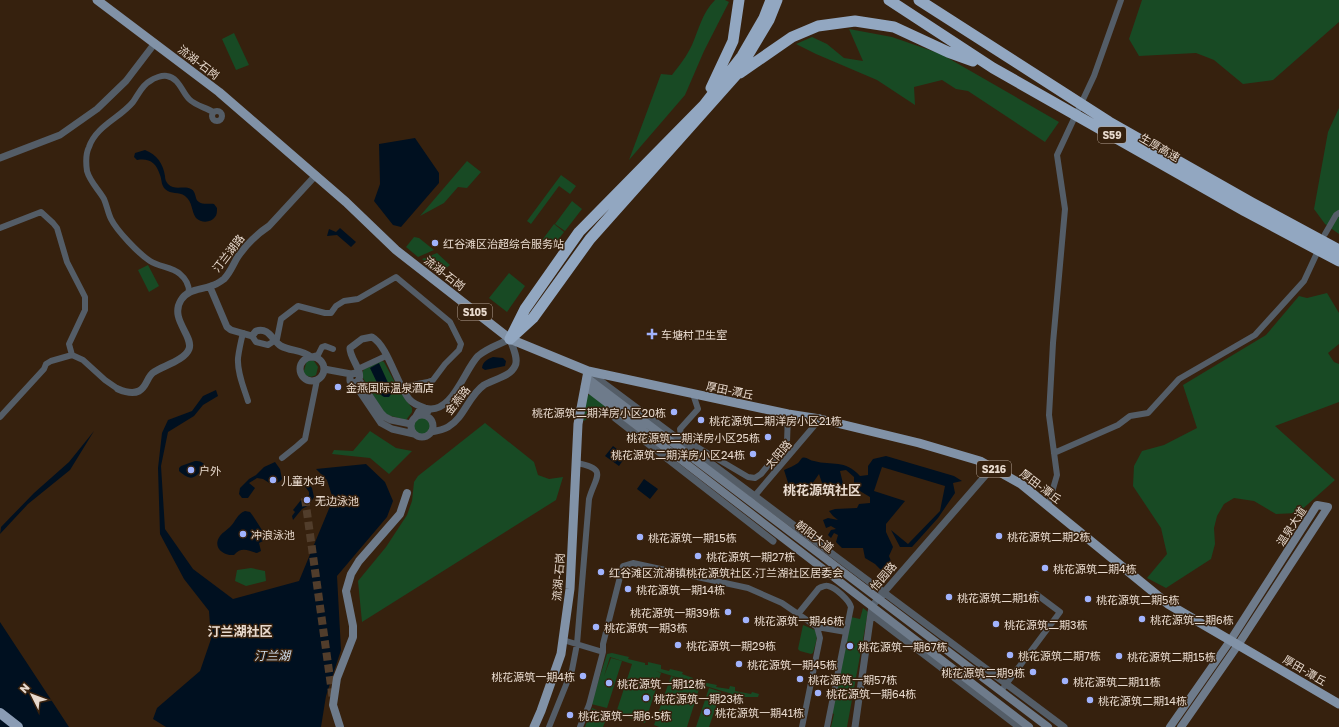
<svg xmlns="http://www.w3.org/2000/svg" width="1339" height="727" viewBox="0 0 1339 727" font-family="'Golos Text','Noto Sans SC',sans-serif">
<rect width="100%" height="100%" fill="#36210e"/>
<path fill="#184a24" d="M715,0h10l4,2 -25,49 -19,44 -56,65 32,-86 11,1c7,-9 15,-19 20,-30 7,-16 10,-32 23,-45z
M1142,0h197v22l-66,58 -30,4 -29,-24 -18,-7 -57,3 -10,-17z
M849,29l43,8 49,17 118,68 -14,20 -77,-51 -12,-2 -14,-9 -28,7 1,18 -38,-25 -61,-26 -20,-10 16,-7 15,7 17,14 19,3z
M234,33l15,32 -13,5 -14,-31z
M1339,108v126l-14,-10 -11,-15 14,-77z
M467,161l14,11 -14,16 -9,-1 -14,16 -24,13z
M561,175l15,11 -6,8 -11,-8 -28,38 -4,-3z
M572,201l10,8 -17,22 -10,-7z
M554,224l10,8 -13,17 -6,-6 -2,-4z
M414,237l5,1 15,12 -16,7 -12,-10z
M437,253l13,12 -11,9 -17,-15z
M148,265l11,21 -10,6 -11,-22z
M509,273l16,13 -18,26 -18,-14z
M1327,293l12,20v31l-11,9 6,9 5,2v38l-64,24 60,54 -37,33 -22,1 -22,-13 -20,-3 -10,6 -7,12 -3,12 1,16 -4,15 -45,29 -19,-10 20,-24 -6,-26 -28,-42 1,-20 8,-15 22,-6 33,-17 -14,-43 83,-50 33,-39 8,2z
M307,360l7,1 4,6 -2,8c-5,3 -8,2 -13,-1z
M382,361l2,1 16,30 12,16v4l-6,8 -19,-5 -5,-5 -19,-32 -1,-5 2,-4z
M591,393l24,19 -3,4c-13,-2 -16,-2 -28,5l-1,-2 3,-22z
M412 426a9 9 0 1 1 18 0a9 9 0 1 1-18 0Z
M485,423l49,39 4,13 11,4 14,-2 -7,23 -194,122 -4,-41 28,-34 21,-32 5,-14 2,-19 4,-6z
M370,431l26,17 16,3 -23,23 -19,-16 -38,-4 2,-4 19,1z
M251,568l14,3 1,10 -20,5 -11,-5 2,-11z
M863,608l5,4 -21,115h-16l3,-13 -2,-1 19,-96 9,2z
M803,625l12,5 2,6 -1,6 -3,11 -2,1 -11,-3 -2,-2z
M612,653l17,4 -1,2 17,4v2h3v-3l13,3v4l8,2 1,-2 13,3 -1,2 11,4 -1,2 25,5 -1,2 13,2 1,-3 5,1v4l16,3 1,-2 7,2 -1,3h-16l-86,-26 5,2 -16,50 -29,-10 16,-49 -22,-7 -6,19 7,-18 11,3 -15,47 -16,-4 16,-50z
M671,676l29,10 -13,41h-28l-5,-2z
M709,688l12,4 -12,35h-13z
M592,708l16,6 -5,13h-18z"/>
<path fill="#001020" d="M415,138l24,35v10l-38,44 -8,-2 -19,-24 6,-17 -1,-40z
M145,150c12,5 18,13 20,26 0,3 1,6 3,8 7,7 16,1 23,5 6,3 3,10 8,13 4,3 11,1 15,2l3,4c0,3 0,7 -2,9 -4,6 -14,6 -19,1 -5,-7 -3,-16 -11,-22 -6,-5 -14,-1 -20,-7 -4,-4 -3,-9 -5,-14 -4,-13 -11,-17 -23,-15l-3,-3 1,-4z
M340,228l16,14 -5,5 -14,-12 -10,1 2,-7 7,3z
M493,357l10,1 3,3 -1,5 -20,4 -3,-2c1,-7 6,-9 11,-11z
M379,363l11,24 3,-1 1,4 -5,7h-5l-6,-4 3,-2 -11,-23z
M216,390l2,6 -15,9 -9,11 -26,16 -7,34 4,63 28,40 40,30 66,-18 34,-82 -6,-19 -11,-11 50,-5 19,18 8,19 -6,16 -50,59 4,74 -15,46 -5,31h-155l-13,-8 4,-11 43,-37 11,-32 -2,-28 -25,-32 -24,-45 -2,-66 4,-35 6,-13 24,-9 11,-15z
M94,431l-24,39 -42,34 -28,30 1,-7 33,-34 35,-31z
M613,446l13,10 -7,10 -14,-10z
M886,456l68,20 8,5 -9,2 2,10 -17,25 -26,29h-12l-9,-17 17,14 32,-33 5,-25 -63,-19 -8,24 31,10 -19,23v8l7,15 -4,9 3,8 -10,7 -7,-7 -10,-6 -2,-10h-21l-6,-6 2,-7 -4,-2 -3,5 -3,-3 3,-5 5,-1 -5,-3 -5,2 -3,-8 5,-2 10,2 -5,-4 -4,-5 6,-2 22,-1 2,-4 11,-1v-6l-12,-7 -4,-5v-8l-8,-7 -6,1 4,17 -12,-4 -9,2 -4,-12 -7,10 -2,10 -15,2 -5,-7 -6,-19c4,-2 10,-4 14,-7 1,-1 3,-4 4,-5 4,-2 8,3 12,3 18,5 31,-2 46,15l8,-1v-9l5,-7z
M195,461c5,0 9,1 11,6 -12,10 -13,16 -27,4v-3l2,-2z
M275,462l5,7 2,10 -3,3 -8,2 -8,-5 -6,-1 -8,5 6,5 -7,10h-6l-3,-4 1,-6 9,-9 7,-4 8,-8z
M644,479l14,10 -8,10 -13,-10z
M307,482l5,6 2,9 -5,8 -7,4 -9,11 -1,-4 3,-4 -2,-2 8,-10 8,-5v-3l-5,-7z
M245,511l5,1 3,4 16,25 -4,-1 -6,3 2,8 -4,2c-9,-2 -15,-7 -23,2 -11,1 -22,-8 -14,-19 3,-4 7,-6 10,-9 6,-6 7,-13 15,-16z
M0,622l69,105h-69z"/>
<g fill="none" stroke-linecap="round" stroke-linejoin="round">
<path stroke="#513d2b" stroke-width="8" stroke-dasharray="8 4" stroke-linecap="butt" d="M305,498l28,202"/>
<path stroke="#545d67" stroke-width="6" d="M212 116a5 5 0 1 1 10 0a5 5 0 1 1-10 0Z
M0,228l41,-16 12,11 4,5 10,34 18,35v13l-16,34 3,11
M1325,234l11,-19 3,-2
M189,292c0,-7 -3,-13 -9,-18 -8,-7 -21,-7 -30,-13 -11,-7 -33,-30 -39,-42 -3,-6 -4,-13 -7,-20 -5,-9 -14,-17 -17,-28 -1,-7 -1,-18 2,-24 7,-21 31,-29 44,-45 5,-7 9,-17 17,-21 4,-3 12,-6 17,-5 12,2 15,16 22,23 7,7 16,8 24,13
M243,333c-2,8 -4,17 -5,25 -1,15 6,30 10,43
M252,336l4,6 12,3 9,-6 4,-20 17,-13 27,7h6l5,-7 8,-5 14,-2 38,-22 54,45 11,22 -2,6 -14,14 -12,16 -5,2 -26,5
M311,357l7,-2 4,-8 3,-1 8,3
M358,369l28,-13
M693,394l5,15 -18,20 1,6 6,6 61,36 7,1 6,-4 26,-32 1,-28
M0,417l44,-48 2,-5 5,-3 21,-6 11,5 22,20 13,9
M1054,453l64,-28 12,-9 18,-3 31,-34 76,-44 49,-54 13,-28
M282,458l15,-12 8,-7 12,-59
M752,499l68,-80
M1048,506l9,-31 -8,-60 4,-72 12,-134 -8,-54 37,-79 27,-76
M798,614l19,13 29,5
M563,640l40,12
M1001,691l59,-79 -24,-18
M549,727l23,-57 5,-26 12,-145c6,-22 20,-30 -12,-36
M580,727l9,-22 14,-53v-8l18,-71 2,-7 10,-3 115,25 34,15 16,11 21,-26c3,-1 6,-3 9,-2 7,1 21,14 23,21l-24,120
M802,727l18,-89 -3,-11"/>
<path stroke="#545d67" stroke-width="7" d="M0,158l60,-23 37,-26 29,-28 29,-38
M210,287l17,40 4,3 21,6 4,-5c13,-4 16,9 25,15 10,5 21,4 30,11
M300 369a12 12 0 1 1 24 0a12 12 0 1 1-24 0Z
M324,369l27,5
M590,373l474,354
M358,374l-2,-1 -5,1 -1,3v4l3,2 4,-1c9,-8 -8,-24 -7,-34l12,-9 10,-2c16,9 24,46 37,62 4,5 10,7 16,9 27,8 39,-38 53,-52 9,-8 22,-12 32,-17
M359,380l22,33 4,4 6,3 20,4
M354,383l27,40 11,6 22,5
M118,389c7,3 15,5 21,2 8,-4 8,-15 15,-19 9,-6 31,-12 35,-23 5,-13 -20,-30 -8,-49 7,-11 19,-10 30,-14 4,-1 9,-4 13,-7 6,-6 9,-14 13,-21 8,-12 20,-24 32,-32l47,-51
M411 426a11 11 0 1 1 22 0a11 11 0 1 1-22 0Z
M415,418l4,-7h9
M615,418l158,123
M431,432c6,-1 12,-2 17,-5 17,-10 20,-31 36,-42 10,-6 26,-8 31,-19 4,-7 -3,-20 -5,-27
M871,614l148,113
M855,727l17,-121 120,-138"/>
<path stroke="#6e7b8b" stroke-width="8" d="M587,378l461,349
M585,386l444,341
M340,727l-7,-22 4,-27 16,-41v-11l-7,-35 5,-17 8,-13 41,-47 7,-21
M1170,727l60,-86 87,-136 11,2 -90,138 -57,82"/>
<path stroke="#8192a7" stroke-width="9" d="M97,0l122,92 127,110 50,48 114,89 78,32 -10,53 -8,165 -9,65 -20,57 -7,16
M588,371l200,43 32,5 99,24 61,18 41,23 147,120 171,100"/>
<path stroke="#8a9cb4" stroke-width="10" d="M0,713l18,14"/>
<path stroke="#92a7c1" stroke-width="11" d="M771,0l-7,18 -22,38 -38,49 -125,127 -54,77 -15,30 23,-21 57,-79 146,-164 33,-55 8,-20
M889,0l104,68 252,143 94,50
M919,0l190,122 143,81 87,47
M740,73l52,-36 26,-11 37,-5 39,6 54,25 25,9
M711,88l22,-47 6,-41"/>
</g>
<g fill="#a1b3fd" stroke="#36210e" stroke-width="1.5">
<circle cx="435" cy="243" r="4"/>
<path d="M650 328h4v4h4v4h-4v4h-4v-4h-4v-4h4z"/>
<circle cx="338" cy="387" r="4"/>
<circle cx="674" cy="412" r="4"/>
<circle cx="701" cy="420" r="4"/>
<circle cx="768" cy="437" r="4"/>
<circle cx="753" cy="454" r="4"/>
<circle cx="191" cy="470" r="4"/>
<circle cx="273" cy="480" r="4"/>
<circle cx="307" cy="500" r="4"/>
<circle cx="243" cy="534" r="4"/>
<circle cx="999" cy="536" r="4"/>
<circle cx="640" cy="537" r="4"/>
<circle cx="698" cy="556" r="4"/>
<circle cx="1045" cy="568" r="4"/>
<circle cx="601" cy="572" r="4"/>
<circle cx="628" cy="589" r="4"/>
<circle cx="949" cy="597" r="4"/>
<circle cx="1088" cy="599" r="4"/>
<circle cx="728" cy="612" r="4"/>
<circle cx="1142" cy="619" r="4"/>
<circle cx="746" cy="620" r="4"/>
<circle cx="996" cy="624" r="4"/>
<circle cx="596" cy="627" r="4"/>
<circle cx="678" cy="645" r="4"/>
<circle cx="850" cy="646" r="4"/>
<circle cx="1010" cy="655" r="4"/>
<circle cx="1119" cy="656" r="4"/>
<circle cx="739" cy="664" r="4"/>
<circle cx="1033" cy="672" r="4"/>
<circle cx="583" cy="676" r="4"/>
<circle cx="800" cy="679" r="4"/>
<circle cx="1065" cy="681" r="4"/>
<circle cx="609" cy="683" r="4"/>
<circle cx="818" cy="693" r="4"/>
<circle cx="646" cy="698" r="4"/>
<circle cx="1090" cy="700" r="4"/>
<circle cx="707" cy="712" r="4"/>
<circle cx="570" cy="715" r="4"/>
</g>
<g text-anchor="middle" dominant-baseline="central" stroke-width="3" stroke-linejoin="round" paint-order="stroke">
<g fill="#36210e" stroke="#b3a294" stroke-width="1">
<rect x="1098" y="127" width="28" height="16" rx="3"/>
<rect x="458" y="304" width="34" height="16" rx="3"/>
<rect x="977" y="461" width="34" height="16" rx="3"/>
</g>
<g font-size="10" font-weight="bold" fill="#e8dace">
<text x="1112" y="135">S59</text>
<text x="475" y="312">S105</text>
<text x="994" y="469">S216</text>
</g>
<g font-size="11" fill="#e8dace" stroke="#36210e">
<text transform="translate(199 62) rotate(37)">流湖-石岗</text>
<text transform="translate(1160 147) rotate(30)">生厚高速</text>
<text transform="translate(228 253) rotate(-52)">汀兰湖路</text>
<text transform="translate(445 273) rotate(38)">流湖-石岗</text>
<text transform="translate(730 390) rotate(12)">厚田-潭丘</text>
<text transform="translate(457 400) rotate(-52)">金燕路</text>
<text transform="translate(778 454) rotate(-49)">太阳路</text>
<text transform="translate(1041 486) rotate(37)">厚田-潭丘</text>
<text transform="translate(1291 526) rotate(-57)">温泉大道</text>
<text transform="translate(815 536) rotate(37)">朝阳大道</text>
<text transform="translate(883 576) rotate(-49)">怡园路</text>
<text transform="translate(558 577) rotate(-85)">流湖-石岗</text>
<text transform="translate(1305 670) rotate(30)">厚田-潭丘</text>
</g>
<g font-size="11" fill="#e8dace" stroke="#36210e" text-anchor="start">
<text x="443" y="243">红谷滩区治超综合服务站</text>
<text x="661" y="334">车塘村卫生室</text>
<text x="346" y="387">金燕国际温泉酒店</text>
<text x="666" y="412" text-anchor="end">桃花源筑二期洋房小区20栋</text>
<text x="709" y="420">桃花源筑二期洋房小区21栋</text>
<text x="760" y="437" text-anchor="end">桃花源筑二期洋房小区25栋</text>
<text x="745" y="454" text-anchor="end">桃花源筑二期洋房小区24栋</text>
<text x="199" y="470">户外</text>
<text x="281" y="480">儿童水坞</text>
<text x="315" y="500">无边泳池</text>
<text x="251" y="534">冲浪泳池</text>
<text x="1007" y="536">桃花源筑二期2栋</text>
<text x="648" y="537">桃花源筑一期15栋</text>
<text x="706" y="556">桃花源筑一期27栋</text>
<text x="1053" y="568">桃花源筑二期4栋</text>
<text x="609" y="572">红谷滩区流湖镇桃花源筑社区·汀兰湖社区居委会</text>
<text x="636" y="589">桃花源筑一期14栋</text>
<text x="957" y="597">桃花源筑二期1栋</text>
<text x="1096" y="599">桃花源筑二期5栋</text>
<text x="720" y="612" text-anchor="end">桃花源筑一期39栋</text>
<text x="1150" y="619">桃花源筑二期6栋</text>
<text x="754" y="620">桃花源筑一期46栋</text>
<text x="1004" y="624">桃花源筑二期3栋</text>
<text x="604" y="627">桃花源筑一期3栋</text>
<text x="686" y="645">桃花源筑一期29栋</text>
<text x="858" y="646">桃花源筑一期67栋</text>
<text x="1018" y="655">桃花源筑二期7栋</text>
<text x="1127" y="656">桃花源筑二期15栋</text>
<text x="747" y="664">桃花源筑一期45栋</text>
<text x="1025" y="672" text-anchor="end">桃花源筑二期9栋</text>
<text x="575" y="676" text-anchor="end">桃花源筑一期4栋</text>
<text x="808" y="679">桃花源筑一期57栋</text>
<text x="1073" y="681">桃花源筑二期11栋</text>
<text x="617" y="683">桃花源筑一期12栋</text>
<text x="826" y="693">桃花源筑一期64栋</text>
<text x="654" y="698">桃花源筑一期23栋</text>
<text x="1098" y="700">桃花源筑二期14栋</text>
<text x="715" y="712">桃花源筑一期41栋</text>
<text x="578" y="715">桃花源筑一期6·5栋</text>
</g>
<g font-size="12" font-style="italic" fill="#d0e1f0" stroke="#36210e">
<text x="272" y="655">汀兰湖</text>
</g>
<g font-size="13" font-weight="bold" fill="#e8dace" stroke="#36210e">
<text x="822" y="490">桃花源筑社区</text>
<text x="240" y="631">汀兰湖社区</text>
</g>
</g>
<g transform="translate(32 695) rotate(312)" stroke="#36210e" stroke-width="3" paint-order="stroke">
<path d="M0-3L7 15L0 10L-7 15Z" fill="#e8dace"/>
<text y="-6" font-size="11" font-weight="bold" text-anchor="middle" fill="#e8dace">N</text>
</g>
</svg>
